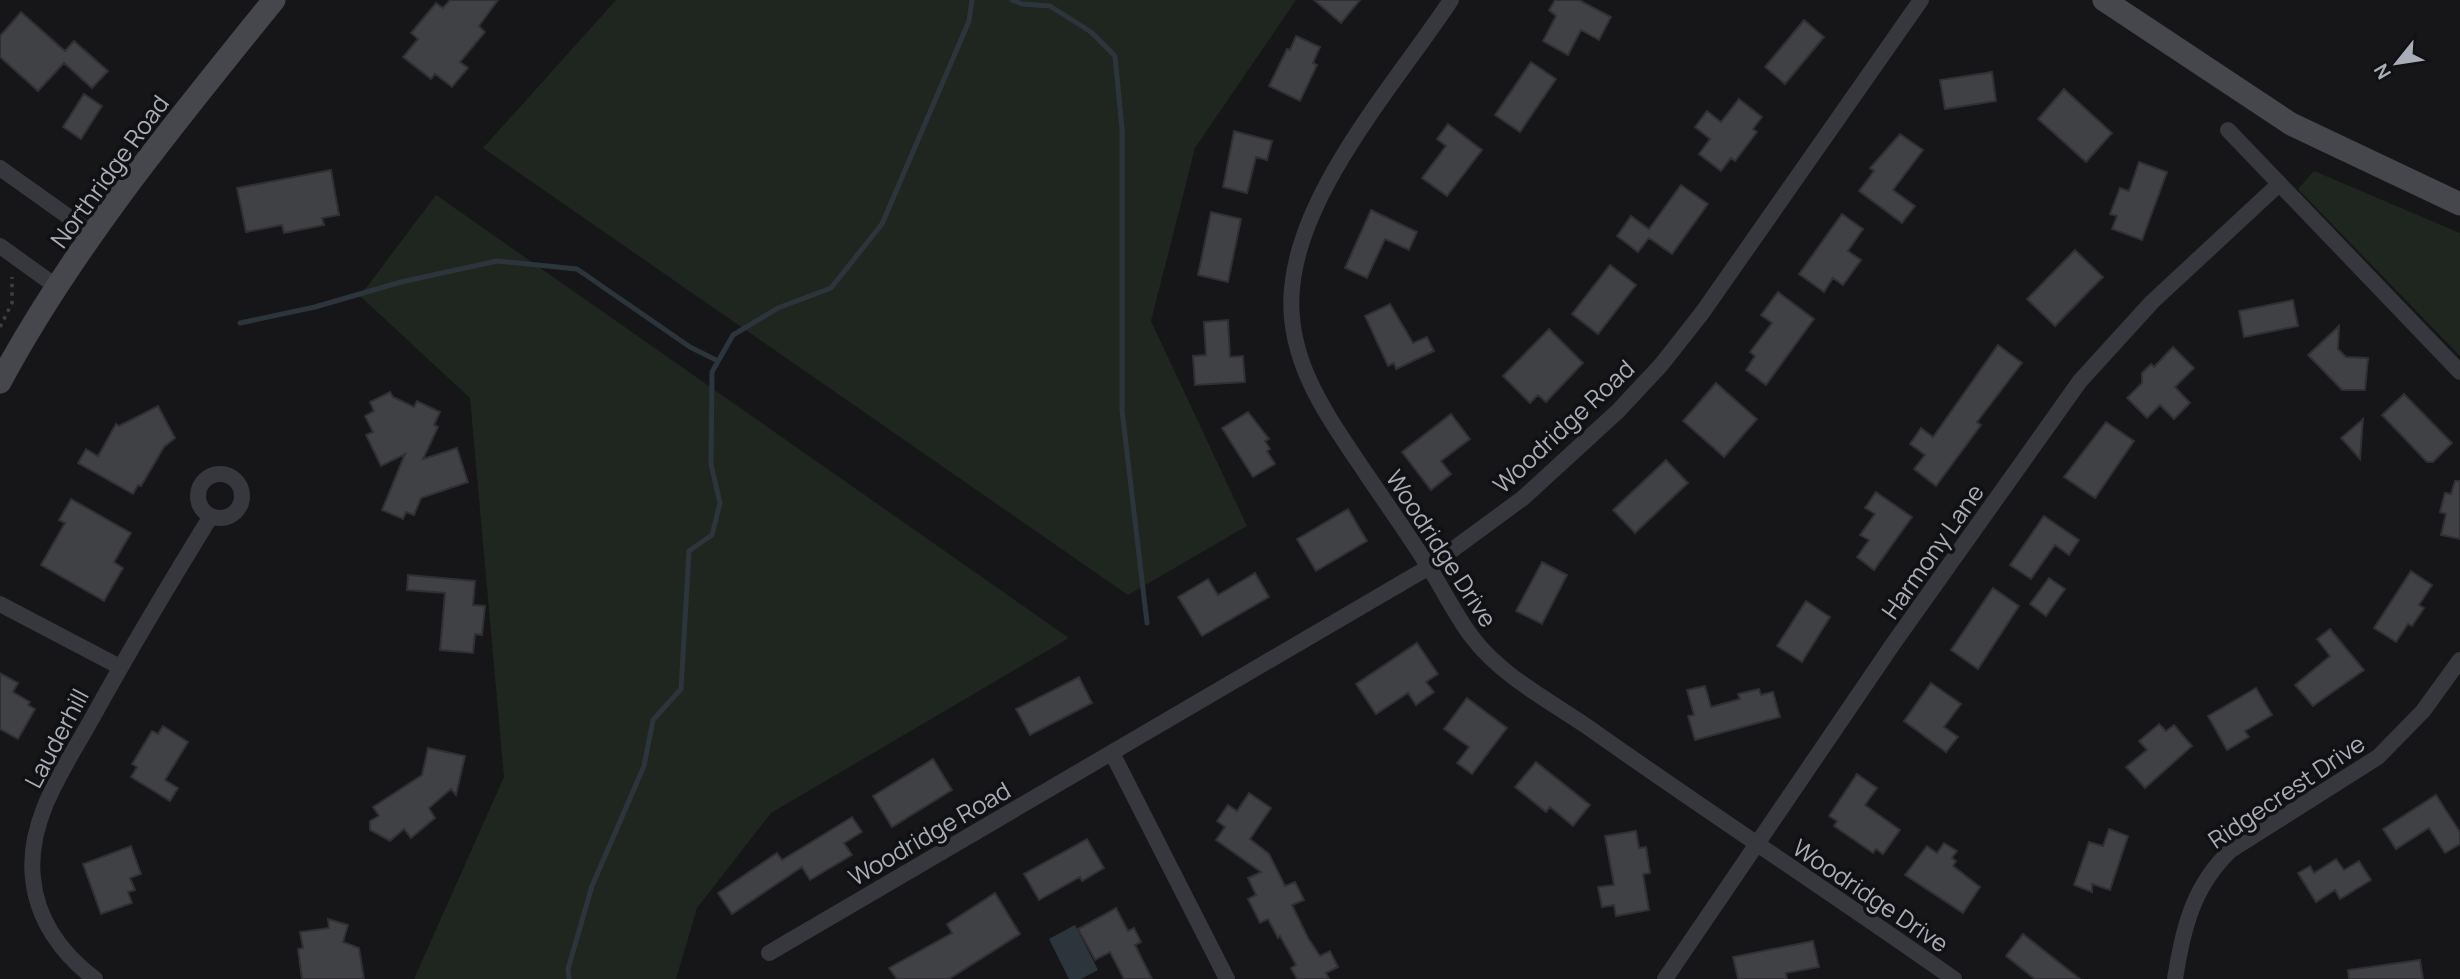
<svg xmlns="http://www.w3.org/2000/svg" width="2460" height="979" viewBox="0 0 2460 979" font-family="Manrope,sans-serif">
<rect width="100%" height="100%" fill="#161618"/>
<path fill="#1e261f" d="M616,0h680l-101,148 -44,173 96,205 -119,69 -645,-447z
M2314,171l146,62v123l-162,-167z
M436,195l633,443 -298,175 -74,95 -21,71h-262l90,-202 -34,-379 -110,-102z"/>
<path fill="#2c353c" d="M1075,925l23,45 -17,9h-12l-20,-40z"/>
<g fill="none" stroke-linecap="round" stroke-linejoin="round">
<path stroke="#2c353c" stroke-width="5" d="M1012,0l10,4 28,2 41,26 24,24 7,73v281l25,213
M240,323l75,-16 86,-25 96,-21 80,8 113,78 28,14
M569,979l-1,-10 24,-83 52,-120 9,-46 28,-31 8,-138 23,-16 8,-32 -9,-39 1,-92 21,-37 45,-27 53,-20 51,-64 87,-203 3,-21"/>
</g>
<path fill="#404145" stroke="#303034" stroke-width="2" d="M450,0h48l-19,26 6,6 -25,30 8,6 -16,19 -17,-13 -4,5 -28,-22 15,-18 -7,-6 25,-30 7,5z
M1314,0h46l-19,23z
M1555,0h24l32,17 -12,23 -18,-10 -13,25 -25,-14 13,-25 -7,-6z
M21,12l44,39 9,-10 34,30 -16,17 -28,-25 -26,28 -38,-34v-21z
M1804,20l20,17 -39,47 -20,-17z
M1296,36l24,11 -7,16 4,2 -17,36 -31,-15 18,-37 3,1z
M1531,62l25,17 -36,53 -25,-17z
M1992,72l4,29 -51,8 -5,-29z
M2064,89l48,44 -26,29 -48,-43z
M84,94l18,12 -21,33 -18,-12z
M1739,99l23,18 -9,12 4,3 -22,29 -4,-3 -10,13 -22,-17 11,-15 -15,-12 12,-16 14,11z
M1448,124l34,26 -35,46 -25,-18 24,-32 -9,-7z
M1234,131l38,10 -5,19 -11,-3 -9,36 -24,-6z
M1900,134l23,16 -30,40 22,16 -13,17 -43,-32 15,-20 -4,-3z
M2139,162l28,10 -25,68 -30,-11 5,-13 -7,-2 10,-26 9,3z
M331,170l8,45 -17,3 2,7 -40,8 -2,-8 -36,7 -9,-44z
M1681,185l27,19 -36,50 -23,-16 -11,14 -21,-16 14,-20 18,13z
M1371,210l46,22 -8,18 -24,-11 -18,39 -22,-10z
M1211,212l30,7 -13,63 -30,-7z
M1842,214l21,15 -15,22 13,9 -18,25 -10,-7 -9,14 -25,-18z
M2075,250l28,27 -48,49 -28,-27z
M1610,265l26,20 -38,49 -26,-20z
M1778,292l36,27 -48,66 -20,-15 9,-14 -5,-4 22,-29 -11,-8z
M2293,300l5,26 -54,11 -5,-26z
M1390,304l23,39 14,-6 7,14 -38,18 -2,-6 -6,3 -23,-50z
M1228,320l2,37 13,-1 2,26 -50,3 -2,-29 13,-1 -2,-33z
M2339,326l-1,23 8,8 22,1 -3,32h-23l-34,-35z
M1549,329l34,34 -37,39 -8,-7 -8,8 -27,-27z
M1998,345l24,18 -45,59 4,3 -45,61 -22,-17 11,-14 -15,-11 11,-16 12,9z
M2173,347l21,21 -19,19 15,16 -16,16 -14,-14 -13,13 -20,-20 15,-15v-10l9,-9 3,3z
M1716,383l41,36 -33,38 -41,-36z
M390,392l3,5 21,10 3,-6 23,11 -6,13 4,2 -15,32 34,-11 11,34 -47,16 -7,17 -8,-3 -3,7 -21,-9 23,-56 -24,12 -15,-31 7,-3 -8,-16 9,-5 -4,-9z
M2404,394l48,49 -19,19h-6l-45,-47z
M158,406l17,32 -11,9 -23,39 -3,-1 -5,9 -55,-31 8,-14 12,7 18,-32 3,2z
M1248,412l21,27 -4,2 5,8 -3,2 8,13 -22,13 -31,-49z
M1451,414l19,25 -29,22 10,13 -20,16 -29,-38z
M2363,419l-3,40 -19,-21z
M2106,422l28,19 -39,57 -31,-21z
M1666,460l22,23 -53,50 -22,-23z
M2455,481h5v58l-19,-4 5,-21 -6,-2 5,-19 6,1z
M1876,492l36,25 -38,53 -17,-13 12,-17 -9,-5 15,-21 -10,-6z
M71,499l60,34 -17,29 9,6 -19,33 -63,-36 24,-42 -6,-3z
M1348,509l19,32 -51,30 -19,-32z
M2044,516l35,24 -10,15 -14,-10 -24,34 -21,-14z
M1542,562l25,13 -25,49 -26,-13z
M2411,571l21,14 -13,20 5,3 -12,18 -4,-2 -12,18 -22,-14z
M1255,573l14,24 -67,39 -24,-39 30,-18 10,16z
M408,575l67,6 -2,24 12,1 -3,29 -7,-1 -2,19 -33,-3 5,-57 -38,-3z
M2049,578l16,11 -19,27 -16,-12z
M1993,588l26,18 -41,63 -27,-19z
M1806,601l24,16 -28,45 -25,-16z
M2330,629l34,41 -51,36 -18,-21 35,-29 -13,-17z
M1417,643l21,31 -12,8 8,10 -18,13 -8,-12 -32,21 -20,-30z
M0,673l18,10 -5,9 17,10 -2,3 7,4 -17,30 -18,-10z
M1079,677l13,26 -62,32 -14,-26z
M1931,683l30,21 -17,23 14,10 -12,15 -42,-31z
M1705,686l6,21 29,-8 -2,-5 21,-5 2,6 12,-3 7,25 -85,23 -7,-24 6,-1 -7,-25z
M2256,688l16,27 -27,16 4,6 -22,13 -19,-34z
M1467,698l40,30 -35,46 -15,-11 12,-16 -25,-18z
M2159,724l7,7 8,-6 18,21 -47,42 -19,-21 21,-17 -8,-9z
M163,726l25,16 -23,38 13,8 -8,13 -39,-24 6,-10 -5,-3 20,-33 6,3z
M428,748l37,8 -9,39 -5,-6 -22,19 6,10 -24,20 -7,-9 -14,12 -20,-11v-9l9,-5 -6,-9 49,-32z
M933,759l19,31 -60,37 -19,-31z
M1536,762l54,43 -17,21 -23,-19 -4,5 -31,-25z
M1857,774l20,14 -12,17 35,25 -17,24 -7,-5 -3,4 -39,-27 3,-5 -8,-5z
M1249,793l22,15 -21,31 19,15 16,32 10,-4 9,18 -12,5 16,33 12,18 10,-5 8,16 -12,6 3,6h-32l-6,-11 5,-3 -16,-29 -2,2 -10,-19 -8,4 -12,-24 8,-4 -8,-17 13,-6 -45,-32 9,-13 -8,-6 11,-16 9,6z
M2436,795l24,37v12l-15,9 -16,-25 -33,21 -13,-20z
M852,817l10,15 -18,11 8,12 -42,25 -8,-13 -70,47 -14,-21 59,-40 5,7z
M2109,829l19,7 -18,54 -18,-6v8l-18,-7 15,-43 14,4z
M1636,831l3,17 7,-1 4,26 -7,1 6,36 -33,6 -2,-11 -12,2 -4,-20 16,-2 -9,-49z
M1087,839l17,29 -22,13 -2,-4 -41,23 -15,-26z
M1944,843l13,8 -5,7 4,3 -3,5 27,21 -17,26 -58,-38 22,-29 10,7z
M131,846l10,28 -11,4 5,12 -7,2 4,11 -31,11 -18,-50z
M2336,859l8,11 15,-9 12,19 -31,19 -5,-9 -19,12 -18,-29 12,-7 4,7z
M995,893l25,41 -71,45h-52l-8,-11 63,-35 -5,-9z
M1116,908l12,23 6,-3 7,14 -6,3 17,34h-28l-14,-27 -15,8 -17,-31z
M328,919l20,6 -5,17 16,6 5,31h-62l-4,-30 5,-1 -3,-16 29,-4z
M2023,934l57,45h-45l-29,-23z
M1813,941l6,26 -33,6 1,6h-49l-5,-22z
M2420,960l3,19h-74l-1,-9z"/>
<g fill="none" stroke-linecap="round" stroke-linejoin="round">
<path stroke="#3d3f44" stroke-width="3.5" stroke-dasharray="3.5 5" stroke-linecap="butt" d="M0,327l12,-24v-26"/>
<path stroke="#37383d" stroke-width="16" d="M1451,0c-55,83 -150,189 -159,288 -7,73 37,130 75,187 21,31 43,62 63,94 14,22 26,47 42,68 30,40 80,65 120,93 120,85 243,165 362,249
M2228,130l232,242
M0,168l94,67
M0,246l57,41
M198 496a22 22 0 1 1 44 0a22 22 0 1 1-44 0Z
M0,604l120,63
M1112,753l115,226
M769,953l660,-386 94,-69 95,-87 43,-46 41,-52 219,-313
M95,979c-33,-25 -58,-59 -62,-101 -7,-60 35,-115 62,-165 37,-67 76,-132 116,-197
M1665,979l228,-335 187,-263 72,-79 126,-117
M2175,979c8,-51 18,-93 56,-129l147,-93 45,-46 37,-51"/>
<path stroke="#45474d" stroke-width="23" d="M2104,0l187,124 169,80
M0,382c73,-136 177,-262 274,-382"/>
</g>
<g text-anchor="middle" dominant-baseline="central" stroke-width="7" stroke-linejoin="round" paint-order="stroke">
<g font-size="24" fill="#a8adb8" stroke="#111113">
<text transform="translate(109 171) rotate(-54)">Northridge Road</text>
<text transform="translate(1563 426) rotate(-43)">Woodridge Road</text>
<text transform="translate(1442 548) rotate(57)">Woodridge Drive</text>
<text transform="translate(1932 551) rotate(-55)">Harmony Lane</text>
<text transform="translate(56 738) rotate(-62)">Lauderhill</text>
<text transform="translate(2286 791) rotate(-34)">Ridgecrest Drive</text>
<text transform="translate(929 833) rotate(-30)">Woodridge Road</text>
<text transform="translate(1871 895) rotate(34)">Woodridge Drive</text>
</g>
</g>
<g transform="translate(2397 63) rotate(240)" stroke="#111113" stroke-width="5" paint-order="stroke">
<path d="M0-5L12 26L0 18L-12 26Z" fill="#a8adb8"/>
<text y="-10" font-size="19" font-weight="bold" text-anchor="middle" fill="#a8adb8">N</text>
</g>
</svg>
